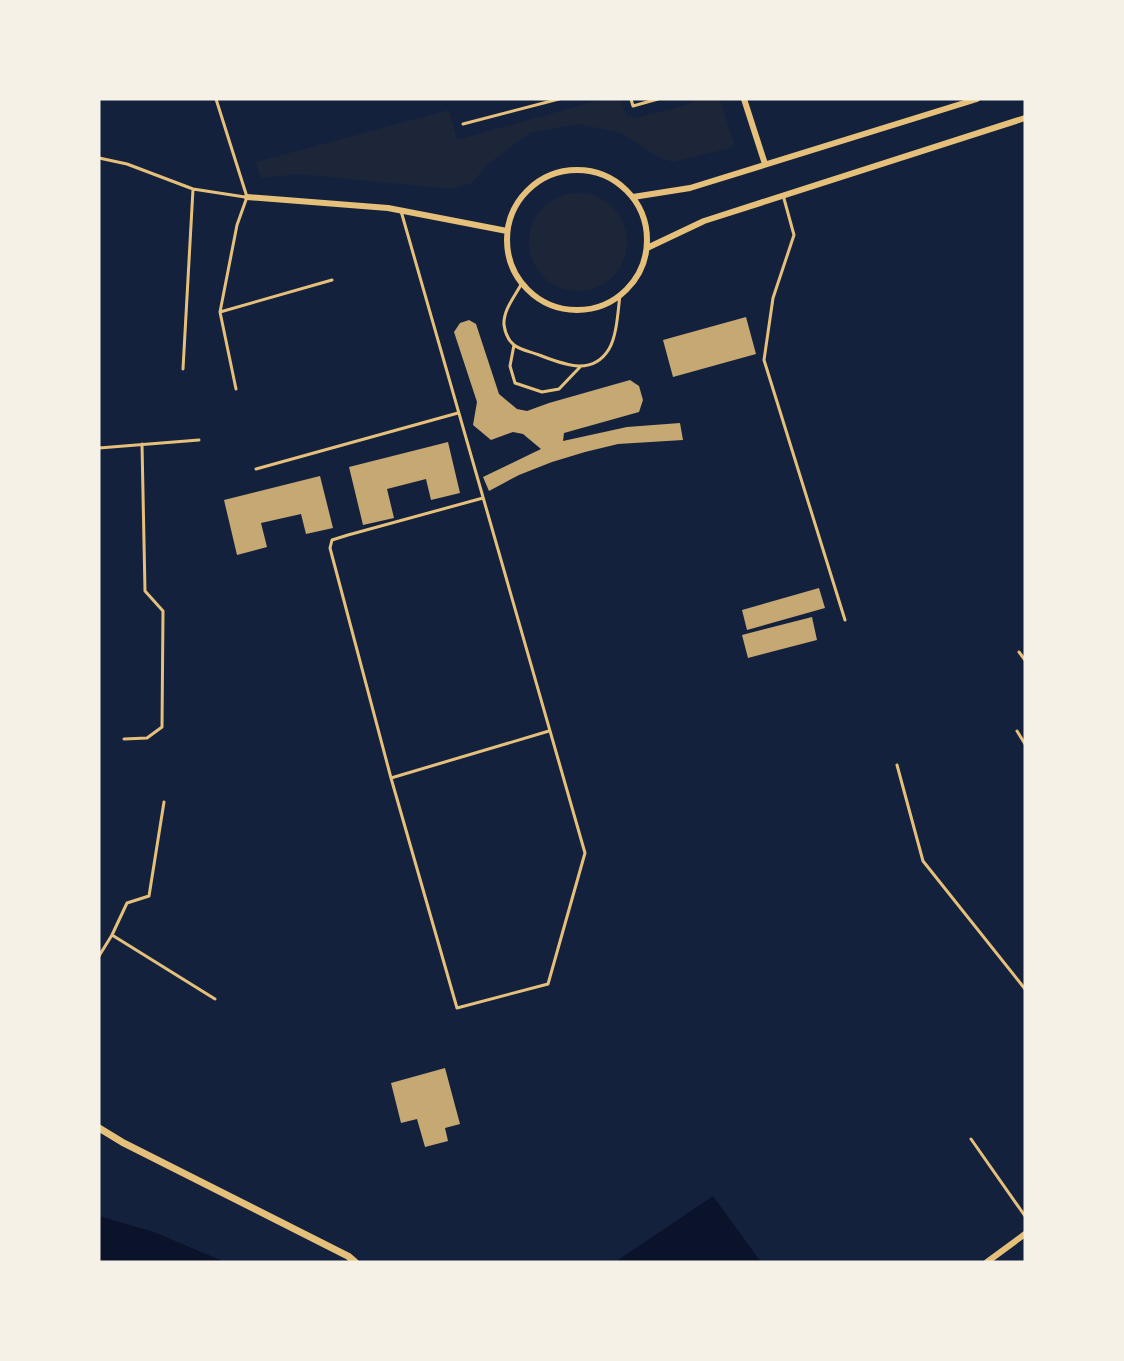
<svg xmlns="http://www.w3.org/2000/svg" width="1124" height="1361" viewBox="0 0 1124 1361" font-family="'IBM Plex Sans',sans-serif">
<rect width="100%" height="100%" fill="#14213d"/>
<path fill="#1d2539" d="M603,99h17l6,16 10,3 54,-14 4,-5h26l14,45 -3,4 -58,14 -13,-4 -39,-25 -42,-9 -49,9 -41,30 -17,20 -21,6 -152,-15 -38,4 -5,-16 193,-52 8,30z
M529 242a49 49 0 1 1 98 0a49 49 0 1 1-98 0Z"/>
<path fill="#0b132b" d="M713,1196l48,66h-146z
M99,1216l55,16 71,30h-126z"/>
<path fill="#c6a872" d="M746,317l10,37 -83,23 -10,-37z
M469,320l7,4 23,70 18,15 10,2 22,-8 81,-23 9,6 4,14 -4,12 -75,21 -1,8 64,-14 53,-4 3,17 -65,4 -33,8 -33,10 -33,13 -30,16 -6,-14 58,-28 -18,-15 -10,-2 -22,8 -18,-15 4,-23 -23,-70 6,-9z
M448,442l12,51 -29,7 -5,-21 -39,10 7,29 -31,7 -14,-58z
M320,476l13,52 -27,6 -5,-20 -40,9 6,24 -30,8 -13,-55z
M819,588l6,20 -78,22 -5,-20z
M812,617l5,23 -69,18 -6,-23z
M445,1068l15,56 -15,4 3,13 -23,6 -8,-28 -16,4 -10,-40z"/>
<g fill="none" stroke-linecap="round" stroke-linejoin="round">
<path stroke="#e5c07b" stroke-width="3" d="M216,99l31,98 -10,28 -17,87 16,77
M631,99l2,7 25,-7
M463,124l96,-25
M99,158l28,6 66,25 52,8
M783,195l11,40 -21,63 -9,62 81,260
M401,211l184,642 -37,131 -91,24 -66,-230 -61,-230 2,-8 16,-5 135,-37
M522,283c-7,13 -19,27 -18,42 1,7 4,15 10,20 6,5 18,7 25,10 24,9 53,22 70,-6 8,-13 9,-39 11,-54
M220,312l112,-32
M514,345l-4,21 5,17 27,9 17,-3 21,-22
M183,369l10,-180
M99,448l100,-8
M256,469l202,-56
M1019,652l6,8
M1017,731l8,13
M124,739l23,-1 15,-11 1,-116 -18,-20 -3,-147
M897,765l26,96 102,128
M391,778l158,-47
M112,935l15,-32 22,-7 15,-94
M99,956l13,-21 103,64
M971,1139l54,77"/>
<path stroke="#e5c07b" stroke-width="6" d="M744,99l21,65
M507 240a70 70 0 1 1 140 0a70 70 0 1 1-140 0Z
M247,197l141,11 119,23
M633,197l57,-9 287,-89
M647,248l57,-27 321,-103
M987,1262l38,-28"/>
<path stroke="#e5c07b" stroke-width="7" d="M99,1128l23,14 226,114 7,6"/>
</g>
<rect width="1124" height="1361" fill="none" stroke="#f6f1e7" stroke-width="201"/>
</svg>
